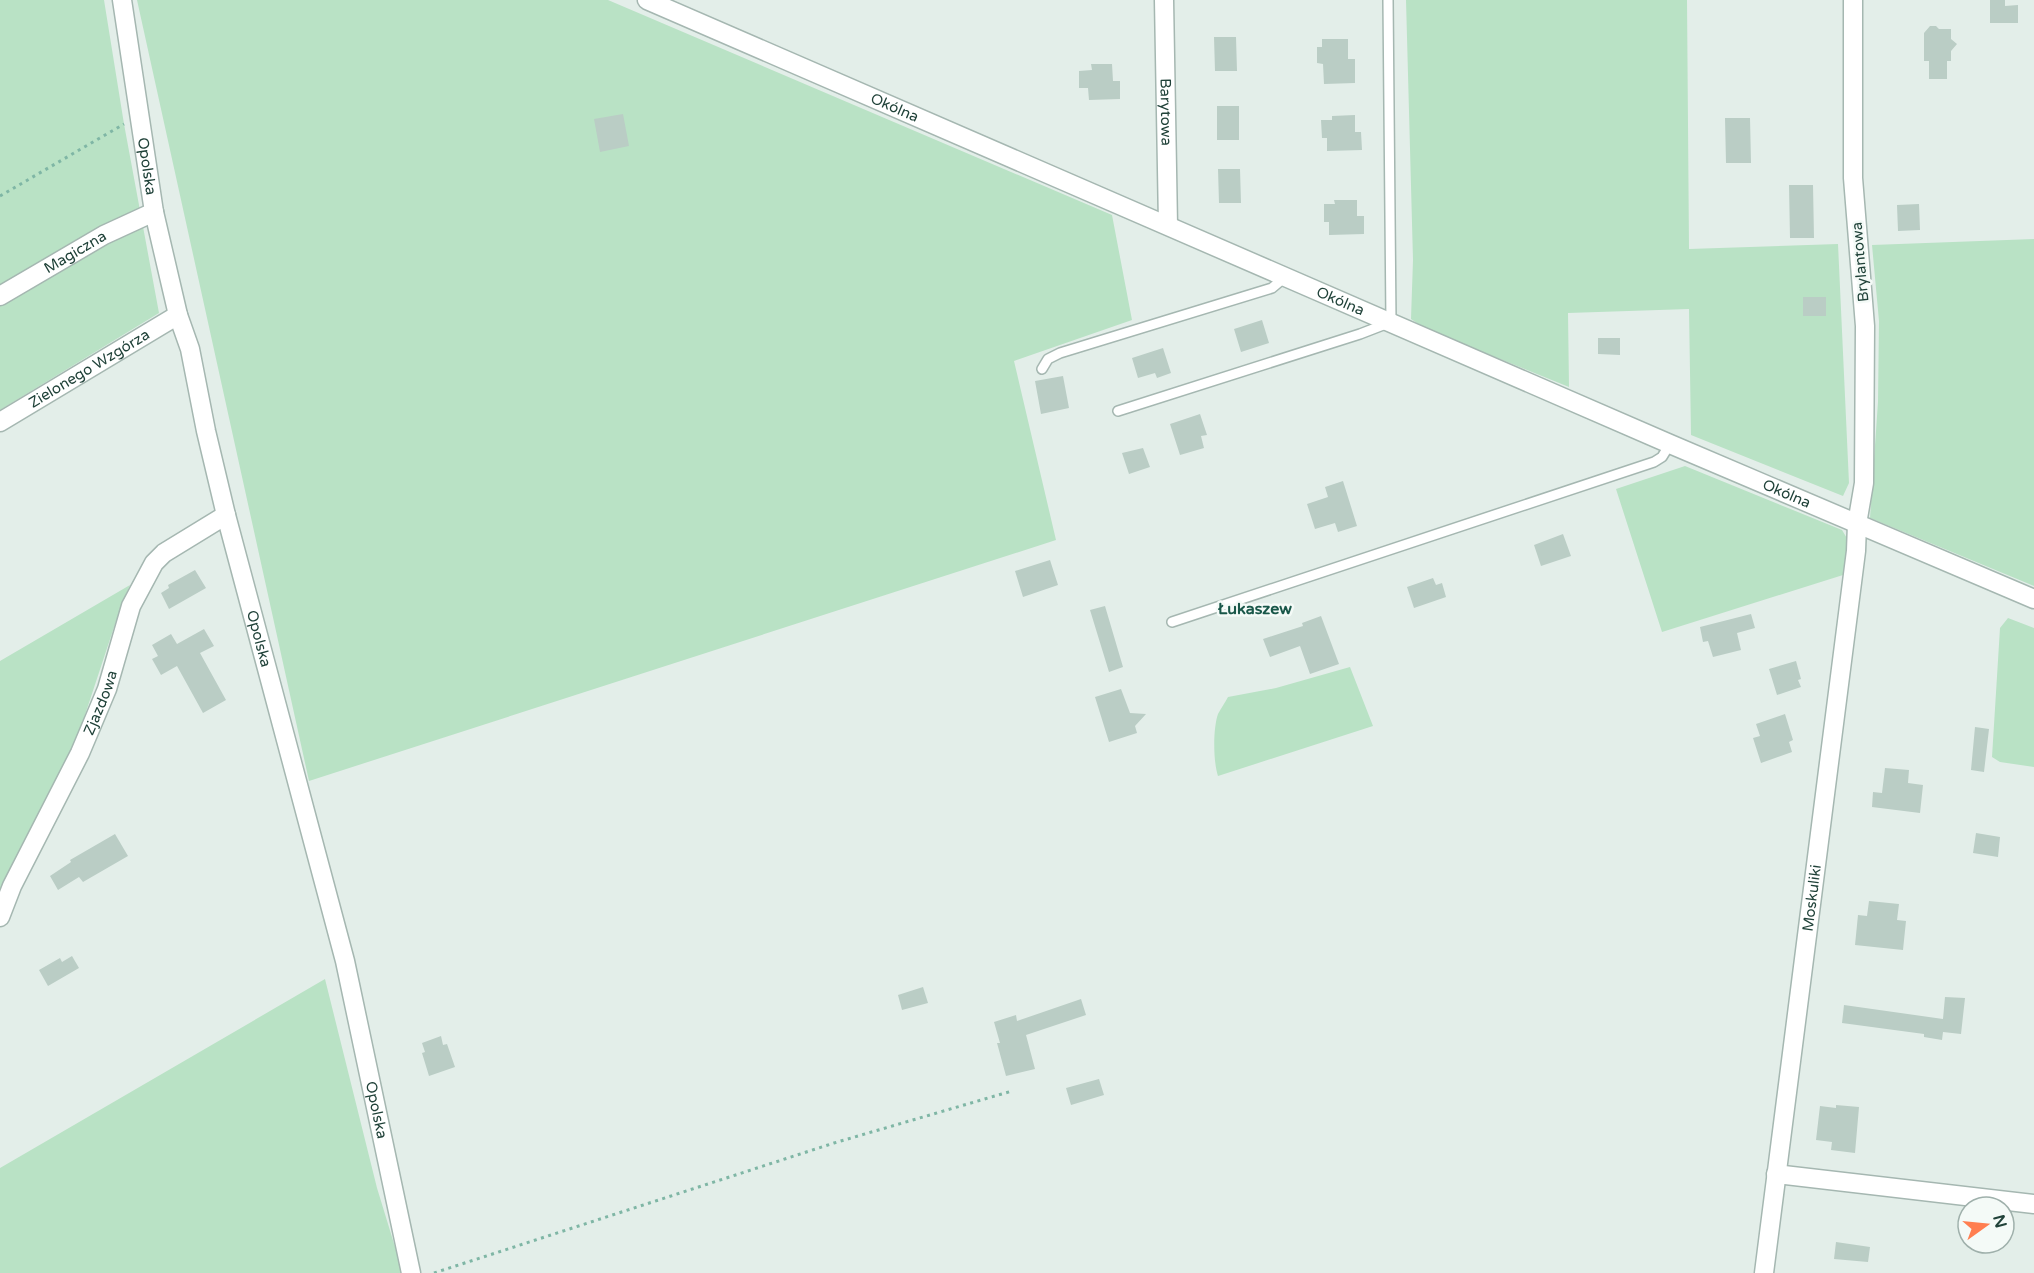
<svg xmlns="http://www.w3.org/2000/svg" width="2034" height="1273" viewBox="0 0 2034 1273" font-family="'Varela Round',sans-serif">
<rect width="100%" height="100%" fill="#e3eee9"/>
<path fill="#b9e2c5" d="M0,0h104l20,124 35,189 -159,97z
M137,0h471l504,215 20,105 -118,41 42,179 -747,241z
M1406,0h281l2,249 149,-5 11,239 -6,13 -152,-61 -2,-126 -121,4 1,74 -143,-58 -15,-10 2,-59z
M2034,239v347l-164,-68 8,-116 1,-81 -7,-76z
M1685,466l157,64 6,10 -5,35 -181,57 -46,-143z
M130,585l-9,21 -42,127 -79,157v-229z
M2008,618l26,10v139l-34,-5 -8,-5 8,-129z
M1350,667l23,59 -155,50c-5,-15 -5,-48 0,-62 3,-6 7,-11 10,-17l48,-9z
M325,979l52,209 26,85h-403v-105z"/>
<path fill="#bacdc5" d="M1990,0h15v6l13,-1v18h-28z
M1930,26h6l3,3h12v10l6,5 -6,7v10h-4v18h-18v-18h-5v-28z
M1214,37h22l1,34h-22z
M1322,39h26v20h7v24l-31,1 -1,-20 -6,-1v-16h5z
M1091,64h21l1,17h7v18l-31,1 -1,-12h-9v-17l13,-1z
M1217,106h22v34h-22z
M623,114l6,32 -29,6 -6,-33z
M1355,115v17h6l1,18 -35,1v-13h-5l-1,-18h11v-4z
M1725,118h25l1,45h-25z
M1218,169h22l1,34h-22z
M1789,185h24l1,53h-24z
M1334,200h23v16h7v18l-35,1v-13h-5v-18h11z
M1919,204l1,26 -22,1 -1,-26z
M1803,297h23v19h-23z
M1262,320l7,23 -28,9 -7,-23z
M1598,338h22v17l-22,-1z
M1163,348l8,25 -14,5 -2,-5 -17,5 -6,-20z
M1063,376l6,32 -28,6 -6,-33z
M1200,414l7,21 -6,1 3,12 -24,7 -10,-31z
M1143,448l7,19 -21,7 -7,-21z
M1343,481l14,45 -19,6 -3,-9 -20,6 -8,-25 21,-7 -3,-10z
M1563,534l8,22 -30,10 -7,-21z
M1050,560l8,25 -35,12 -8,-26z
M195,570l11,18 -37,21 -8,-16 8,-5 -1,-3z
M1433,578l3,7 6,-2 4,14 -32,11 -7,-21z
M1105,606l18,61 -14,5 -19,-62z
M1751,614l4,14 -18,5 4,17 -28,7 -5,-16 -5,1 -3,-15z
M1321,616l18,48 -29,10 -10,-28 -30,11 -7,-18 40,-13 -1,-3z
M204,629l10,17 -14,7 26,47 -23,13 -26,-47 -16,9 -9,-16 6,-3 -6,-11 19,-11 6,10z
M1796,661l5,18 -3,1 3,7 -24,8 -8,-26z
M1121,689l9,24 16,1 -11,12 2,7 -28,9 -14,-45z
M1785,714l8,26 -4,2 3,10 -31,11 -8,-25 7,-2 -4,-12z
M1975,727l14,2 -5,43 -13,-2z
M1885,768l24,2 -1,13 15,2 -3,28 -48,-6 1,-15 9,1z
M1976,833l24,4 -2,20 -25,-4z
M115,834l13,22 -45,26 -4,-5 -21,13 -8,-14 21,-14 -1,-2z
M1869,901l30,3 -2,16 9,1 -3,29 -48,-5 3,-30 9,1z
M72,956l7,12 -31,18 -9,-16 21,-12 2,4z
M923,987l5,16 -26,7 -4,-15z
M1945,997l20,1 -4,36 -18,-2 -1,8 -18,-3v-3l-82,-11 2,-18 99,14z
M1081,999l5,16 -60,20 9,34 -29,7 -9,-33h3l-6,-21 22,-7 1,6z
M441,1036l2,9 4,-1 8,23 -26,9 -7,-23 3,-1 -3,-9z
M1099,1079l5,16 -33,10 -5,-17z
M1836,1105l23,2 -4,46 -24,-3 1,-8 -16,-2 4,-34 16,2z
M1836,1242l34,5 -2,15 -34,-3z"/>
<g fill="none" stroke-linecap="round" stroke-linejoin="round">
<defs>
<path id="lane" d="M1042,369l6,-10 12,-6 212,-65 13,-11
M1118,411l242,-77 31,-12 -3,-322
M1172,622l482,-160 8,-5 8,-13"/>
<g id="street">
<path id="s1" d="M122,0l32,212 24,103 12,34 16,82 20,84 119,446 66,312"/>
<path id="s2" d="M647,0l1023,444 364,155"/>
<path id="s3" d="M1164,0l4,225"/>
<path id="s4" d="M0,296l104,-61 50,-23"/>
<path id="s5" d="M0,422l178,-107"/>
<path id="s6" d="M0,917l12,-31 68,-133 27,-64 24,-83 23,-43 10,-10 62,-38"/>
<path d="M1776,1174l258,30"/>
<path id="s7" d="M1764,1273l92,-722 1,-27 7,-41 1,-157 -12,-148v-178"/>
</g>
</defs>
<use href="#lane" stroke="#a5b7b1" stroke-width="12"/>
<use href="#street" stroke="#a5b7b1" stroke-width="21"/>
<path stroke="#7fb6a5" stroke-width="3" stroke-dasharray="3 4.5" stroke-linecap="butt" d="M0,196l124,-72
M434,1273l400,-130 178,-52"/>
<use href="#lane" stroke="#fff" stroke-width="9"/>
<use href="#street" stroke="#fff" stroke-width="18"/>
</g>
<g text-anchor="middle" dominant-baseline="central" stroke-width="5" stroke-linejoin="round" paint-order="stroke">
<g font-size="15" fill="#204239" stroke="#f4faf7">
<text stroke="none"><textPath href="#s2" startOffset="270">Okólna</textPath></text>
<text stroke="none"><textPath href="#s3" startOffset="112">Barytowa</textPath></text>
<text stroke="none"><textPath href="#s1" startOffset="168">Opolska</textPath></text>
<text stroke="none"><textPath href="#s4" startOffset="87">Magiczna</textPath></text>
<text transform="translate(1860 262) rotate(-95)">Brylantowa</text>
<text stroke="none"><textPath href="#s2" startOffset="756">Okólna</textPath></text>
<text stroke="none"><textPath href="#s5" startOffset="104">Zielonego Wzgórza</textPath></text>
<text stroke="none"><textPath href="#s2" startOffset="1242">Okólna</textPath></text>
<text stroke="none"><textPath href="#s1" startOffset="654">Opolska</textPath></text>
<text stroke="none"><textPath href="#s6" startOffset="237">Zjazdowa</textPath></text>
<text stroke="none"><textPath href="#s7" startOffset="378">Moskuliki</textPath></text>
<text stroke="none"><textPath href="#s1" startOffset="1140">Opolska</textPath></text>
</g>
<g font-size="16" font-weight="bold" fill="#195749" stroke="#f4faf7">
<text x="1255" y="609">Łukaszew</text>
</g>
</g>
<g transform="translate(1986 1225) rotate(75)"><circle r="28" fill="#f4faf7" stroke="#9fb0ab" stroke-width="1.5"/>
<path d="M0-4.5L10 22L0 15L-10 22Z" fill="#ff7e50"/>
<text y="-9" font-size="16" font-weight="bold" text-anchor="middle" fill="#204239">N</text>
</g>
</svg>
